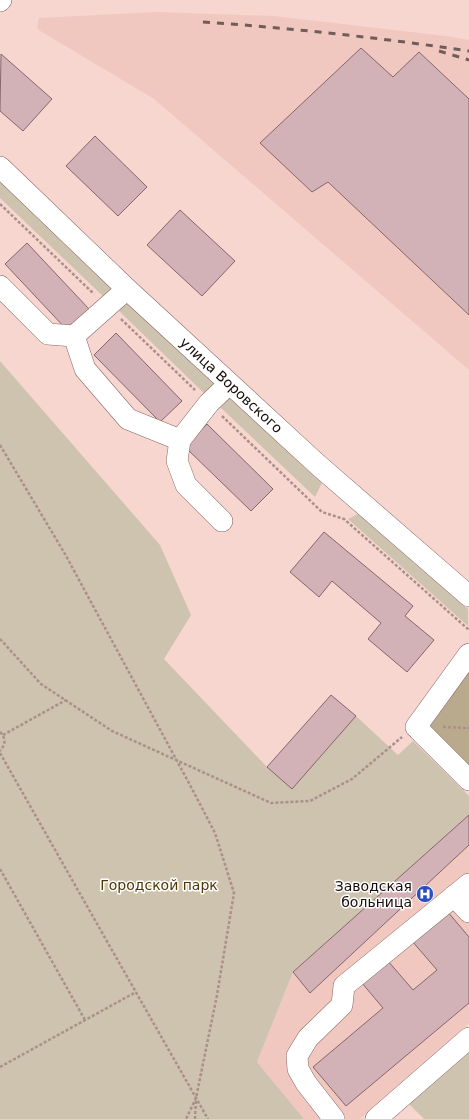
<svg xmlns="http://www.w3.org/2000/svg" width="469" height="1119" viewBox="0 0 469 1119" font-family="'DejaVu Sans',sans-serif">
<rect width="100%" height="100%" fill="#f7d6cf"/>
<path fill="#f1c8c0" d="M156,12l118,4 172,20 23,4v330l-315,-271 -117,-70 2,-11z
M469,815v208l-109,96h-56l-47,-57 36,-90z"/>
<path fill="#cec3af" d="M0,182l114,108 -9,8 -105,-100z
M126,301l90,85 -9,10 -90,-87z
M0,361l160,184 31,70 -27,44 103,108 89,-51 42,39 15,-14 56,55v19l-176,157 -36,90 47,57h-304z
M228,397l94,86 -7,14 -96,-91z
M358,514l110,95v17l-120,-107z
M469,1048v71h-45l-16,-16z"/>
<path fill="#b9a98d" d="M469,671v94l-40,-38z"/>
<path fill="#d2b2b7" stroke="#84666c" d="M361,48l32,29 26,-25 50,47v216l-141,-133 -16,10 -52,-49z
M1,54l51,45 -29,32 -23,-20z
M95,136l52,51 -29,29 -52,-50z
M180,210l55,51 -33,35 -55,-51z
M27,243l62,66 -22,21 -62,-66z
M116,333l66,68 -22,21 -66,-67z
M207,424l66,65 -22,22 -66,-64z
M324,532l89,74 -8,10 29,24 -27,32 -39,-33 13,-16 -49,-42 -13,16 -29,-25z
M331,695l25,21 -64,73 -25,-22z
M469,815v30l-159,148 -17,-21z
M447,911l22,26v66l-123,103 -33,-39 70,-59 -21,-25 26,-22 25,29 24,-20 -25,-29z"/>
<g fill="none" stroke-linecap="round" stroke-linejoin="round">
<defs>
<g id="minor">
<path d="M0,1l1,-1"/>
<path id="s1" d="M0,167l127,122 190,175 152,132"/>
<path d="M0,286l48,48 26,2 53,-47"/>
<path d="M74,336l11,33 43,50 52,21"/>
<path d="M222,521l-36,-36 -9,-24 3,-21 29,-37 20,-19"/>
<path d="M416,727l53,-73"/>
<path d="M419,730l50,50"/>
<path d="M454,896l15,16"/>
<path d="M334,1119l-28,-36 -8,-14 -1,-13 11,-18 34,-33 2,-19 125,-102"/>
<path d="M376,1119l93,-81"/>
</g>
</defs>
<use href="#minor" stroke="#856862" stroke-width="22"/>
<path stroke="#a9908a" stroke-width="2.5" stroke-dasharray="3 2" stroke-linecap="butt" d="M0,204l94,90
M121,319l74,71
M222,416l100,96 22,7 125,111
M0,445l65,109 125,231 25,48 19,60 -17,102 -21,103 -10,21
M0,639l41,45 71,47 159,72 39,-2 42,-22 50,-42
M443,727l26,1
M0,732c6,6 6,12 0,19
M3,735l63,-35
M0,753l208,366
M0,869l85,151
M0,1067l136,-75
M195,1119l1,-19"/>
<use href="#minor" stroke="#fff" stroke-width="21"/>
<path stroke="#705d59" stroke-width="3" stroke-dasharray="7 7" stroke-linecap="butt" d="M203,22c89,6 178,16 266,29
M439,51l30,9"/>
</g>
<defs>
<symbol id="hospital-disc" viewBox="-11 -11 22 22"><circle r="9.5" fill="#294ebd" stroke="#fff"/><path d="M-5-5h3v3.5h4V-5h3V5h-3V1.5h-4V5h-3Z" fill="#fff"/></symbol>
</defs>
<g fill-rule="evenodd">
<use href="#hospital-disc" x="415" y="884" width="20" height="20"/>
</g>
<g text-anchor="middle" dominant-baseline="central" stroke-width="3" stroke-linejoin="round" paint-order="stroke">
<g font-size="14" fill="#170c0a" stroke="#fff">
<text stroke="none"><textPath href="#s1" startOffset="318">улица Воровского</textPath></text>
</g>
<g font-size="14" fill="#4e3600" stroke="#fff">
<text x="159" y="885">Городской парк</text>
</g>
<g font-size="14" fill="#170c0a" stroke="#fff" text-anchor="end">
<text x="412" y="886">Заводская<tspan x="412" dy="16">больница</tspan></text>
</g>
</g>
</svg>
